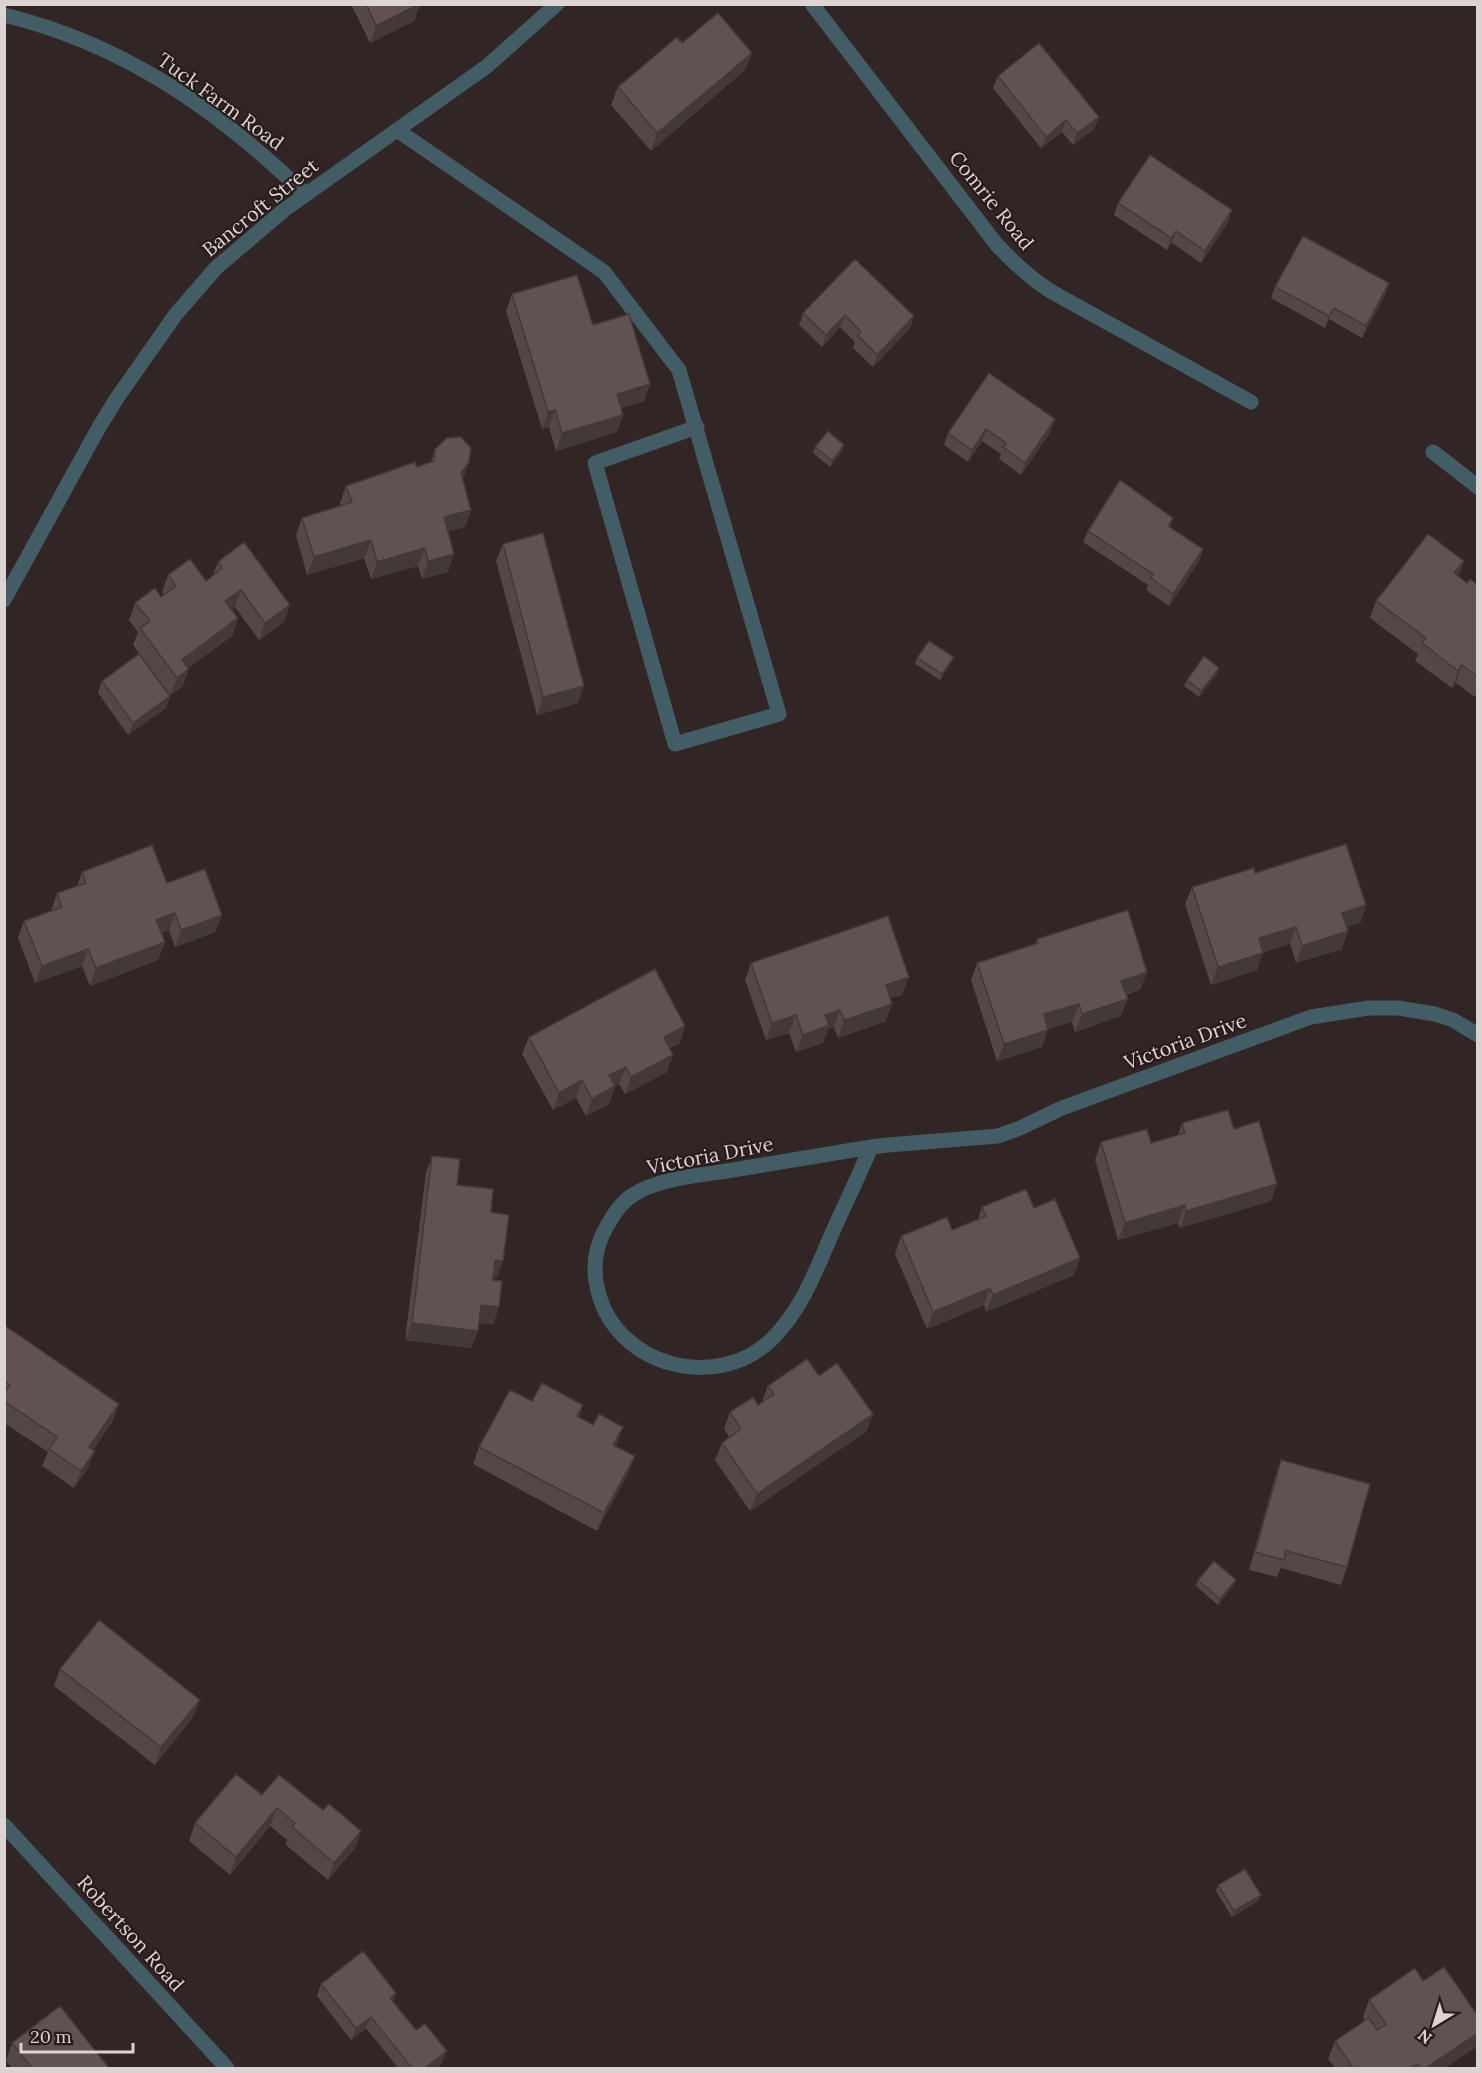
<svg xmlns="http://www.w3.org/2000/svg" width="1482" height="2073" viewBox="0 0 1482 2073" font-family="Lora,serif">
<rect width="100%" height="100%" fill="#322525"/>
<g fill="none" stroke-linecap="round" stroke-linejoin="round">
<path stroke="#425d65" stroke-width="15" d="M397,130l207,142 75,98 100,344 -104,30 -80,-281 102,-36"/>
<path stroke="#425d65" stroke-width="15" d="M812,4l185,241c17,18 34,34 55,47l199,110
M4,15c120,29 214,95 301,179
M1433,452l45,35
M4,600l94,-171 19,-31 59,-84 40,-46 68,-58 202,-143 71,-63
M871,1147c-13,31 -28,61 -41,91 -16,37 -29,72 -58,101 -55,54 -156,27 -174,-48 -6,-23 -3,-45 9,-65 6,-11 14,-24 26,-31 25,-17 70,-20 100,-25 46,-8 92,-15 138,-23l17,-2 110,-9 22,-8 42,-20 249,-91 58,-9h29l37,6 18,6 25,15
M4,1825l223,243"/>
</g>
<path fill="#534747" d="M351,4h69l-6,17 -44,22z
M682,43l70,10 -7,17 -94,81 -40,-46 7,-18z
M998,76l101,41 -5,12 -21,16 -11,-13 -21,16 -48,-60z
M1118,203l110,19 -27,41 -29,-20 -5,7 -53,-35z
M1389,283l-4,12 -23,43 -33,-19 -4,9 -54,-30 4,-11z
M512,294l81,31 57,59 -6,17 -23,7 2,7 -6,17 -61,19 -7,-24 -7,2 -36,-118z
M803,313l111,3 -4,12 -37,39 -20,-19 2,-6 -15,-15 -18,20 -23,-22z
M989,373l62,58 -30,44 -22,-16 2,-5 -19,-13 -14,21 -24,-17 4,-12z
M844,445l-2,6 -12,16 -17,-14 2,-6z
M435,449l34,13 -6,17 8,31 -6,17 -17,4v41l-26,7 -4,-13 -47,13 -7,-21 -57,17 -11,-40 6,-17 39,-12 -1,-3 6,-17 71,-19 14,-5z
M1173,518l-3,9 33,22 -4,12 -30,45 -23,-16 2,-5 -65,-43 5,-11z
M503,544l75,159 -41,12 -41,-154z
M1464,561l-6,16 9,6 11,2v114l-22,-16 -4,5 -37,-27 3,-7 -48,-36 6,-17z
M218,562l66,60 -25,18 -24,-33 -4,3 7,8 -6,18 -44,32 -5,18 -13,9 -37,-50 5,-13 -9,-12 6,-17 26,-6 3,-2 -2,-3 6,-17 38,6 7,-6z
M917,658l34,5 -11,17 -25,-16z
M1217,674l-18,23 -15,-11 3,-6z
M102,681l68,15 -4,12 -38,27 -30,-42z
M82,872l85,11 55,32 -7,17 -40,15 -6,-17 -8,3 4,9 -7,18 -68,26 -8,-20 -47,17 -17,-45 6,-17 27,-10 6,-18 20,-7z
M1255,873l111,32 -6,18 -13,4 -5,22 -46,14 -6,-19 -27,8 -6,18 -46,15 -26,-81 7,-17z
M1037,939l104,50 -15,6 -5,21 -46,16 -3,-10 -24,7 -6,18 -45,14 -26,-81 6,-17 58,-18z
M751,963l151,32 -12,3 -4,23 -48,17 -4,-11 -6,2 -5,14 -27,9 -7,-19 -23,7 -21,-60z
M685,1026l-6,18 -9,4 -3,24 -42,22 -6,-10 -4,2 -6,18 -23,12 -10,-18 -23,12 -31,-56 7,-17z
M1182,1123l52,6 37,72 -91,27 -2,-5 -60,17 -23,-80 6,-18 50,1 27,-8z
M432,1156l25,29 34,27 6,66h-4v2l6,27 -6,17 -14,-1 -1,8 -7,17 -66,-8 21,-167z
M982,1207l52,1 46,50 -6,17 -88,37 -2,-7 -57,24 -32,-75 6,-18 51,-6 26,-11z
M4,1325l109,96 -20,29 -5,18 -14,20 -32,-22 6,-14 -44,-29z
M819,1376l54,38 -7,18 -116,79 -35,-51 7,-17 7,-6 -5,-8 6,-17 28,-7 4,-3 6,-16z
M532,1401l51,4 -4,12 37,29 19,10 -7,17 -31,58 -124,-67 6,-17z
M1281,1460l66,107 -6,18 -60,-17 -4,9 -28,-7 26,-93z
M1198,1580l35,6 -15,19 -22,-19z
M60,1669l133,48 -38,48 -101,-79z
M262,1795l61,15 38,21 -6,17 -27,32 -42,-35 1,-5 -17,-14 -40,49 -41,-34 6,-18z
M1218,1885l43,10 -3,6 -26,16 -16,-26z
M1423,1981l55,35v30l-33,22h-110l-7,-9 7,-18 30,-20 -2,-4 6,-17z
M321,1984l75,9 -3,8 49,62 -6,5h-38l-32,-40 -15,12 -34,-44z
M12,2043l97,25h-97l-6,-7z"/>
<path fill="#443939" d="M419,4h1l-6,17 -44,22 6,-17z
M752,53l-7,17 -94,81 6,-18z
M1099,117l-5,12 -21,16 4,-12z
M1066,120l-4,12 -21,16 5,-11z
M1232,210l-4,12 -27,41 4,-12z
M1176,231l-4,12 -5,7 4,-12z
M1389,283l-4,12 -23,43 4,-12z
M1334,308l-5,11 -4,9 4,-12z
M845,315l-5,12 -18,20 4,-12z
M914,316l-4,12 -37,39 4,-12z
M650,384l-6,17 -33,10 6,-17z
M555,410l-6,17 -7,2 6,-17z
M623,415l-6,17 -61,19 6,-18z
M1055,419l-4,12 -30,44 4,-12z
M986,429l-4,12 -14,21 4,-12z
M844,445l-2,6 -12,16 2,-6z
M469,462l-6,17 -2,-6z
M471,510l-6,17 -27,7 6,-17z
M371,540l-7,18 -57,17 7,-18z
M425,548l-7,18 -47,13 6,-17z
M1203,549l-4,12 -30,45 4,-12z
M454,554l-6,18 -26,7 6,-18z
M1464,561l-6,18 -4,-6z
M241,590l-6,17 -16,12 6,-18z
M290,605l-6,17 -25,18 6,-17z
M238,618l-6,18 -56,41 6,-17z
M954,657l-3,6 -11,17 2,-6z
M1462,665l-6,18 -4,5 6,-17z
M1219,668l-2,6 -18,23 2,-6z
M189,669l-6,17 -13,9 7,-17z
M584,686l-6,17 -41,12 6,-18z
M170,696l-4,12 -38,27 5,-12z
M1366,905l-6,18 -24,7 6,-17z
M175,913l-6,17 -19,8 6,-18z
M222,915l-7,17 -40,15 6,-17z
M1296,927l-6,17 -38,12 7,-18z
M1348,931l-6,18 -46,14 6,-17z
M165,942l-7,18 -68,26 6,-18z
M88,949l-6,17 -47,17 7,-17z
M1263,953l-6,17 -46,15 7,-18z
M1147,972l-6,17 -26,9 6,-17z
M909,977l-7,18 -23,7 7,-17z
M1128,999l-7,17 -46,16 7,-18z
M892,1004l-6,17 -48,17 6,-18z
M1079,1004l-7,18 -34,10 6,-18z
M840,1010l-6,17 -6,2 -5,14 -27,9 7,-17 22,-20z
M796,1015l-7,18 -23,7 6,-17z
M685,1026l-6,18 -21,10 6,-17z
M1048,1030l-6,17 -45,14 7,-17z
M673,1055l-6,17 -42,22 6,-17z
M626,1067l-7,17 -4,2 -6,18 -23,12 6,-17 17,-24z
M582,1080l-6,18 -23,12 6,-17z
M1277,1184l-6,17 -91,27 6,-17z
M1185,1205l-7,18 -60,17 7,-17z
M1080,1258l-6,17 -88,37 7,-17z
M495,1260l8,1 -6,17 -9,-1z
M990,1288l-6,17 -57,24 6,-17z
M481,1305l18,2 -6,17 -18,-2z
M412,1323l66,8 -7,17 -66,-8z
M119,1404l-6,17 -31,43 7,-17z
M873,1414l-7,18 -116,79 7,-17z
M623,1427l-6,17 -10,18 6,-17z
M95,1451l-7,17 -14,20 7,-17z
M635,1456l-7,17 -31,58 7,-18z
M1236,1580l-3,6 -15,19 2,-6z
M200,1700l-7,17 -38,48 6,-18z
M277,1808l-7,18 -40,49 6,-18z
M361,1831l-6,17 -27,32 6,-17z
M1261,1895l-3,6 -26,16 2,-6z
M396,1993l-4,12 -2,-7z
M371,2017l-5,11 -15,12 5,-12z
M1478,2033v13l-33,22h-19z
M447,2051l-5,12 -6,5h-11z"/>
<path fill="#615252" stroke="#443939" stroke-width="1.5" d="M366,4h53l-43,22z
M718,13l34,40 -95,80 -39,-46 59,-50 5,6z
M1039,43l60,74 -22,16 -11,-13 -20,17 -48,-61z
M1150,155l82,55 -27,41 -29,-20 -5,7 -53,-35z
M1303,236l86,47 -23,43 -32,-18 -5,8 -54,-29z
M855,259l59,57 -37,39 -19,-19 3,-4 -16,-17 -19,20 -23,-22z
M577,275l16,50 36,-11 21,70 -33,10 6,21 -61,18 -7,-23 -7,2 -36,-118z
M989,373l66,46 -30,44 -22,-16 3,-4 -20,-14 -14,21 -24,-17z
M828,431l16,14 -12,16 -17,-14z
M461,437l10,11 -2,14 -8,11 10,37 -27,7 10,37 -26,7 -3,-13 -48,14 -6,-22 -57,17 -12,-39 50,-16 -6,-16 69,-24 2,5 17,-6 1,-12 12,-11z
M1120,480l53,38 -5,8 35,23 -30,45 -22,-16 2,-4 -65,-43z
M543,533l41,153 -41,11 -40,-153z
M1428,534l36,27 -10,12 13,10 3,-4 8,6v92l-16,-12 -4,6 -36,-28 4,-5 -50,-37z
M244,542l46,63 -25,18 -24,-33 -16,11 13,17 -56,42 7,9 -12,9 -37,-50 10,-7 -15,-18 20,-15 6,9 15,-11 -8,-11 22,-16 16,22 16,-13 -4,-6z
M929,641l25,16 -12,17 -25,-16z
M139,654l31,42 -37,27 -31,-42z
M1204,656l15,12 -18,23 -14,-11z
M1346,844l20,61 -24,8 6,18 -46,15 -6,-19 -37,11 4,15 -45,14 -26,-80 62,-19 1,5z
M152,845l15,38 38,-14 17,46 -41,15 -6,-17 -19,7 9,22 -69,26 -8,-19 -46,17 -18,-45 38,-14 -5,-14 29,-10 -4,-11z
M1128,910l19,62 -26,9 7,18 -46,15 -3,-10 -35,10 4,16 -44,14 -27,-81 61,-20 -1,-4z
M888,916l21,61 -23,8 6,19 -48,16 -4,-10 -15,5 4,10 -26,10 -7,-20 -24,8 -21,-60z
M655,969l30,57 -21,11 9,18 -42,22 -5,-10 -17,8 6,11 -23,13 -10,-19 -23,13 -30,-56z
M1228,1110l6,19 25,-8 18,63 -91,27 -1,-6 -60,18 -24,-81 46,-13 4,14 34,-10 -3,-10z
M432,1156l28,3 -3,26 36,4 -2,23 18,3 -6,46 -8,-1 -2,20 9,1 -3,26 -18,-2 -3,26 -66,-8z
M1026,1189l8,19 21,-9 25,59 -87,37 -3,-7 -57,24 -32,-76 46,-19 5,13 34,-14 -4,-9z
M4,1325l115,79 -30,43 6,4 -14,20 -32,-22 8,-12 -53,-36v-9l6,-7 -6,-4z
M807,1359l12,17 18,-13 36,51 -116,80 -35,-51 19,-14 -11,-17 23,-15 5,8 16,-11 -6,-8z
M542,1383l41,22 -6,11 16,9 6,-11 24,13 -10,18 22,11 -31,57 -125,-66 31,-57 22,11z
M1281,1460l89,24 -23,83 -61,-16 -2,9 -29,-8z
M1214,1561l22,19 -16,19 -22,-19z
M99,1620l101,80 -39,47 -101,-78z
M236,1774l26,21 17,-20 44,35 6,-6 32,27 -27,32 -42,-36 3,-4 -18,-15 -41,49 -41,-34z
M1245,1869l16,26 -27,16 -16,-26z
M363,1951l33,42 -6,5 26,32 9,-6 22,27 -22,17h-13l-41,-51 -15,11 -35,-44z
M1444,1967l34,49v17l-52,35h-6l-3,-4 -6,4h-58l-18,-27 34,-23 8,12 9,-6 -17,-24 46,-32 8,13z
M60,2006l49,62h-80l2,-1 -19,-24z"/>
<g text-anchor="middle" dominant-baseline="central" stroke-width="4.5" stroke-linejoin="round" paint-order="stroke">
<g font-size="20" fill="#dcd3d3" stroke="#281b1b">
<text transform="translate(221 101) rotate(36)">Tuck Farm Road</text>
<text transform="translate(992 200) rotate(51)">Comrie Road</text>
<text transform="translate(260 207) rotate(-39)">Bancroft Street</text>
<text transform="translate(1185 1041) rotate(-20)">Victoria Drive</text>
<text transform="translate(710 1155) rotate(-11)">Victoria Drive</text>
<text transform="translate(131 1933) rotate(48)">Robertson Road</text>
</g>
</g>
<rect width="1482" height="2073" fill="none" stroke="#dcd3d3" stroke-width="12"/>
<g transform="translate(1434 2025) rotate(218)" stroke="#281b1b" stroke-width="4.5" paint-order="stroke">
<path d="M0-4.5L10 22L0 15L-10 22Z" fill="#dcd3d3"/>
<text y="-9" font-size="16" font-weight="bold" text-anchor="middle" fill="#dcd3d3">N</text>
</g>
<path d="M21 2043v9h112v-9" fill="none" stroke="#dcd3d3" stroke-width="3"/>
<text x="30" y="2043" font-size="18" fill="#dcd3d3" stroke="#281b1b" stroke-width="4.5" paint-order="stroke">20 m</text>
</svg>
